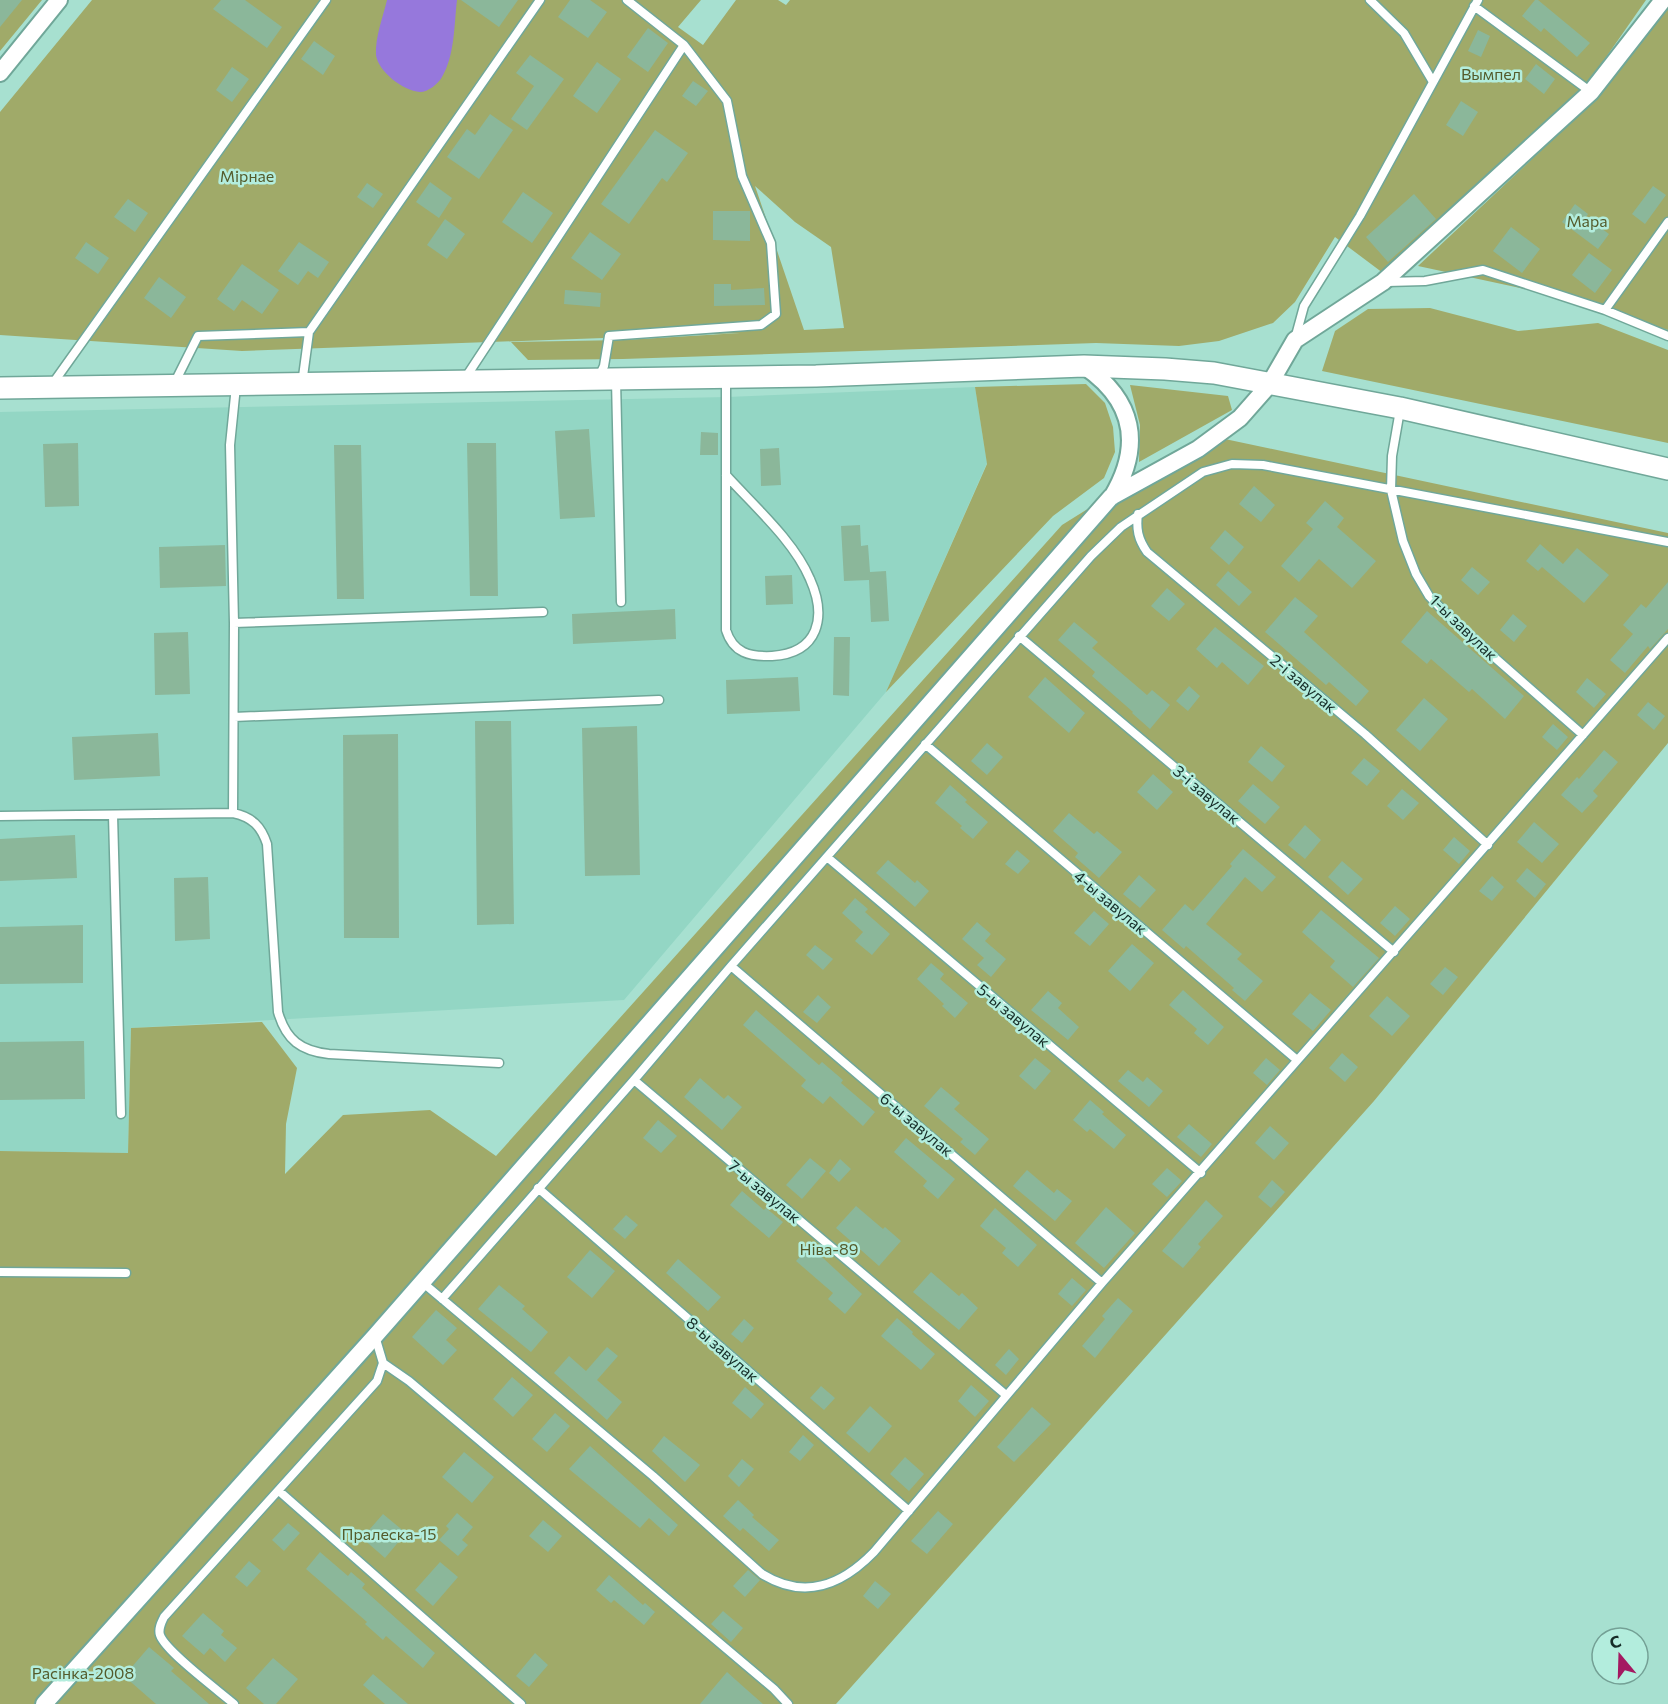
<svg xmlns="http://www.w3.org/2000/svg" width="1668" height="1704" viewBox="0 0 1668 1704" font-family="Commissioner,sans-serif">
<rect width="100%" height="100%" fill="#a7e0d0"/>
<path fill="#93d6c4" d="M975,387l12,76 -101,229 -262,308 -493,28 -3,125 -128,-2v-739l727,-15z"/>
<path fill="#a0aa69" fill-rule="evenodd" d="M0,0h42l-42,51z
M92,0h609l-23,27 25,18 33,-45h42l8,5 4,-5h856l-58,83 -205,190 -48,-36 -40,65 -22,21 -54,18 -40,5 -83,-3 -473,16 -95,1 -17,-18 113,-2 116,-7 -498,18 -242,-16v-223zM755,186l40,36 36,25 13,81 -40,2z
M1668,8v322l-97,-31 -153,-33 179,-168z
M1430,308l88,23 80,-8 70,27v93l-346,-72 13,-40 33,-22z
M1086,384l19,19 8,24 2,25 -11,26 -51,38 -167,176 101,-228 -12,-77z
M1130,385l98,11 4,14 -93,52 1,-37z
M1206,435l462,98v210l-294,358 -538,603h-836v-553l128,2 3,-125 131,-6 35,46 -11,56 -1,50 58,-59 87,-5 66,46 566,-631z"/>
<path fill="#9678dc" d="M387,0h70c-3,25 -2,55 -15,77 -4,7 -14,15 -22,15 -17,-1 -42,-21 -44,-37 -1,-18 7,-38 11,-55z"/>
<path fill="#8bb79a" d="M0,0h22l-22,27z
M221,0h24l37,27 -15,21 -54,-39z
M461,0h57l-19,27z
M570,0h20l17,12 -19,26 -30,-21z
M1535,0h3l52,43 -13,14 -33,-29 -3,4 -19,-16z
M648,28l20,15 -20,29 -21,-15z
M1478,30l12,6 -9,21 -13,-6z
M314,41l21,15 -12,19 -22,-16z
M530,55l34,24 -37,51 -16,-11 23,-33 -18,-13z
M597,62l24,17 -24,34 -24,-17z
M1536,64l19,15 -11,15 -19,-15z
M232,67l17,12 -17,23 -16,-12z
M693,81l15,10 -12,15 -14,-10z
M1461,101l17,11 -15,24 -17,-11z
M490,114l23,16 -34,49 -32,-22 20,-28 8,6z
M655,130l33,23 -21,29 -5,-4 -33,46 -28,-20z
M430,182l22,16 -13,20 -23,-16z
M367,183l16,11 -10,14 -16,-11z
M1653,186l13,9 -21,29 -13,-10z
M523,192l30,21 -21,30 -30,-21z
M1414,194l22,25 -48,43 -22,-25z
M128,199l20,14 -13,19 -21,-15z
M1575,204l13,10 -2,3 23,17 -11,15 -36,-27z
M713,211h37v30l-37,-1z
M445,219l20,15 -18,25 -20,-14z
M1511,227l29,22 -18,24 -29,-22z
M590,232l31,22 -19,26 -31,-22z
M86,242l23,16 -11,16 -23,-16z
M299,242l30,20 -11,16 -10,-7 -10,14 -20,-14z
M1589,253l23,17 -17,23 -23,-18z
M242,264l37,26 -17,24 -20,-14 -8,11 -17,-12z
M159,277l27,20 -15,21 -27,-20z
M714,284h17v6l33,-2 1,17 -51,1z
M565,290l36,3 -1,14 -36,-3z
M589,429l6,88 -35,2 -5,-88z
M701,432l17,1v22h-18z
M78,443l1,63 -34,1 -2,-63z
M467,443h29l2,153h-28z
M334,445h27l3,154h-27z
M779,448l2,37 -20,1 -1,-37z
M1254,486l21,19 -14,17 -22,-18z
M1325,501l19,17 -7,9 39,34 -24,27 -33,-29 -20,23 -18,-16 32,-37 -7,-6z
M860,525l1,21 7,-1 2,27 16,-1 3,50 -18,1 -2,-42 -25,1 -3,-55z
M1225,530l19,17 -15,18 -19,-17z
M1540,544l23,20 14,-16 32,27 -25,28 -42,-36 -4,4 -12,-10z
M225,545l1,41 -66,2 -1,-41z
M1472,567l18,15 -12,13 -17,-15z
M1228,571l24,21 -13,14 -23,-21z
M792,575l1,29 -27,1 -1,-29z
M1668,582v47l-18,20 -2,-3 -23,27 -15,-13 23,-26 -10,-9 18,-21 5,4z
M1167,588l18,16 -16,17 -18,-15z
M1295,597l23,19 -14,16 65,59 -13,15 -27,-24 -3,3 -61,-53z
M675,609l1,30 -103,5 -1,-30z
M1427,611l97,85 -19,23 -33,-30 -3,3 -38,-33 -4,5 -26,-22z
M1513,614l14,12 -13,16 -14,-12z
M1074,622l24,20 -6,6 55,47 5,-5 18,15 -20,24 -18,-16 1,-1 -41,-36 3,-4 -37,-32z
M1215,627l49,39 -16,19 -26,-23 -5,6 -21,-19z
M188,632l2,62 -35,1 -1,-62z
M834,637h16l-1,59 -16,-1z
M798,677l2,34 -73,3 -1,-34z
M1045,677l40,36 -16,20 -41,-36z
M1587,678l19,16 -12,14 -18,-16z
M1189,686l11,10 -12,15 -12,-10z
M1424,698l24,21 -28,32 -24,-21z
M1648,702l17,14 -11,14 -17,-15z
M475,721h36l3,203 -37,1z
M1553,724l15,13 -11,13 -15,-13z
M637,726l3,149 -55,1 -3,-148z
M158,733l2,43 -86,4 -2,-43z
M398,734l1,204h-55l-1,-203z
M987,743l16,14 -16,18 -16,-14z
M1261,746l24,20 -13,16 -24,-20z
M1604,750l14,12 -25,29 5,5 -16,17 -21,-18 16,-18 2,2z
M1364,758l16,13 -13,15 -16,-13z
M1153,774l20,18 -16,18 -20,-18z
M1253,784l27,23 -15,17 -27,-23z
M950,785l17,15 -2,2 23,20 -15,17 -13,-11 2,-2 -27,-23z
M1402,789l17,14 -16,17 -16,-14z
M1069,813l25,21 3,-3 25,21 -23,26 -24,-21 3,-4 -25,-22z
M1534,822l25,22 -17,19 -25,-21z
M1305,825l16,15 -16,19 -17,-14z
M75,835l2,43 -77,3v-42z
M1454,837l16,14 -11,13 -16,-14z
M1243,849l33,28 -14,15 -17,-15 -39,47 36,30 -5,5 26,22 -18,20 -13,-11 2,-2 -48,-42 -2,3 -22,-19 23,-26 8,7 39,-45 -2,-2z
M1017,850l13,11 -12,13 -13,-10z
M888,860l27,23 2,-3 12,11 -14,16 -39,-34z
M1342,861l21,18 -15,16 -20,-18z
M1527,868l19,16 -11,14 -19,-17z
M1139,875l17,15 -16,18 -17,-14z
M1492,876l12,11 -12,14 -13,-10z
M208,877l2,62 -35,2 -1,-63z
M855,898l13,11 -3,3 25,22 -18,21 -17,-14 8,-9 -21,-19z
M1395,906l15,13 -15,17 -15,-13z
M1321,910l58,48 -26,29 -23,-20 5,-6 -33,-29z
M1094,911l15,13 -19,22 -16,-13z
M977,922l14,12 -6,7 21,18 -15,18 -14,-12 7,-7 -22,-19z
M83,925v58l-83,1v-57z
M1132,944l22,19 -24,28 -22,-20z
M815,945l18,14 -10,11 -17,-15z
M931,963l13,11 -4,5 28,24 -13,15 -13,-12 2,-2 -27,-25z
M1445,967l13,10 -15,18 -13,-11z
M1183,990l41,37 -16,18 -14,-12 3,-4 -28,-24z
M1048,991l14,12 -4,5 21,19 -11,13 -37,-30z
M1310,993l21,17 -18,21 -21,-17z
M818,995l13,12 -14,16 -14,-11z
M1387,996l23,20 -18,20 -23,-20z
M756,1010l63,55 3,-3 21,18 -2,3 34,29 -12,14 -33,-30 -7,8 -22,-18 5,-6 -63,-55z
M84,1041l1,58 -85,1v-58z
M1342,1053l16,14 -13,15 -16,-14z
M1035,1058l16,13 -16,19 -16,-14z
M1266,1058l14,12 -13,15 -14,-12z
M1128,1070l15,12 4,-5 16,14 -14,16 -31,-26z
M700,1078l24,21 4,-4 14,12 -20,23 -38,-33z
M941,1087l19,16 -6,6 35,30 -14,16 -15,-13 3,-3 -39,-33z
M1090,1100l14,12 -2,2 24,21 -12,14 -24,-20 -3,3 -14,-12z
M658,1120l19,16 -16,17 -18,-15z
M1189,1124l23,20 -11,13 -24,-20z
M1270,1126l19,17 -15,17 -19,-17z
M906,1138l49,41 -17,20 -15,-13 4,-5 -33,-29z
M810,1158l16,13 -24,28 -16,-14z
M840,1159l11,10 -12,13 -10,-9z
M1167,1168l15,13 -15,16 -15,-13z
M1027,1170l27,23 3,-4 15,12 -17,20 -42,-35z
M1272,1180l13,12 -14,16 -13,-11z
M742,1191l22,19 2,-2 17,14 -14,16 -39,-33z
M1206,1200l17,16 -25,28 3,3 -18,21 -21,-17z
M856,1206l27,23 2,-2 16,14 -22,25 -43,-38z
M1106,1207l29,26 -31,35 -29,-25z
M995,1208l42,37 -19,22 -16,-14 4,-5 -26,-22z
M626,1215l12,10 -13,14 -12,-10z
M810,1246l52,48 -17,20 -17,-15 5,-6 -37,-32z
M590,1250l25,21 -23,27 -25,-21z
M678,1259l43,38 -13,14 -42,-38z
M931,1272l28,24 3,-3 16,15 -19,22 -46,-38z
M1072,1278l14,12 -14,16 -14,-12z
M499,1285l26,21 -3,3 26,23 -17,20 -53,-43z
M1118,1298l15,13 -38,47 -13,-12 23,-27 -3,-3z
M436,1310l21,18 -11,12 11,10 -14,15 -31,-28z
M897,1318l16,14 -1,2 23,20 -14,16 -40,-34z
M744,1319l10,9 -12,15 -11,-9z
M607,1347l11,9 -21,24 25,22 -15,18 -53,-47 15,-17 17,15z
M1009,1349l10,10 -13,16 -11,-10z
M512,1377l21,18 -20,22 -20,-18z
M971,1385l18,16 -14,16 -17,-16z
M821,1386l14,12 -11,12 -14,-12z
M745,1387l19,17 -13,15 -19,-16z
M870,1406l22,20 -23,27 -23,-20z
M1032,1407l19,17 -37,38 -17,-15z
M555,1413l15,13 -23,26 -15,-13z
M803,1435l11,10 -14,16 -11,-9z
M664,1436l36,29 -15,17 -33,-31z
M590,1446l88,79 -9,11 -20,-18 -9,10 -71,-59z
M464,1452l30,25 -22,26 -30,-26z
M905,1457l19,17 -15,17 -19,-17z
M742,1459l12,10 -15,18 -11,-11z
M738,1500l16,15 -2,2 27,23 -10,11 -26,-23 -3,3 -17,-15z
M938,1511l15,13 -26,30 -16,-13z
M457,1513l16,14 -11,13 6,5 -10,11 -19,-16 10,-11 -3,-3z
M383,1514l23,19 -21,25 -23,-20z
M543,1520l19,16 -14,16 -19,-16z
M288,1523l12,10 -16,18 -12,-11z
M320,1552l28,24 3,-4 14,12 -3,4 73,65 -12,15 -37,-32 -3,4 -18,-16 2,-2 -61,-53z
M249,1561l12,10 -14,16 -12,-10z
M440,1562l18,15 -25,29 -18,-16z
M748,1570l12,10 -15,17 -12,-11z
M609,1575l34,30 2,-2 10,9 -11,13 -30,-25 -3,3 -15,-13z
M875,1581l16,13 -13,15 -15,-13z
M723,1611l20,17 -12,14 -20,-18z
M203,1613l21,18 -3,4 16,13 -12,14 -15,-14 -6,7 -22,-19z
M149,1647l25,21 -3,3 38,33h-53l-32,-28z
M535,1653l13,12 -19,22 -13,-11z
M273,1658l25,21 -22,25h-12l-18,-16z
M727,1672l19,17 17,15h-63z
M373,1674l35,30h-23l-22,-19z"/>
<g fill="none" stroke-linecap="round" stroke-linejoin="round">
<defs>
<path id="service" d="M1370,0l34,33 29,49
M1474,6l117,86
M1387,282l38,-1 58,-11 122,40 63,26
M1605,310l63,-88
M1295,339l9,-33 56,-90 118,-216
M599,377l5,-11 5,-30 152,-11 15,-11 -5,-71 -29,-67 -15,-75 -43,-56
M726,378v252c7,23 24,27 46,26 47,-3 55,-39 38,-77 -16,-38 -56,-73 -84,-104
M464,380l220,-335 -57,-45
M616,380l5,222
M174,384l24,-48 111,-4
M302,384l7,-52 231,-332
M51,386l275,-386
M1400,410l-8,46 -1,34 12,51 13,33 13,22 24,25 130,114
M1138,514c-2,15 0,25 9,38l218,182 123,111
M234,623l309,-11
M1019,636l375,316
M234,717l425,-17
M925,744l372,316
M233,813c19,4 28,13 34,31l11,168c8,28 23,39 51,42l170,9
M113,815l8,299
M0,816l233,-3 1,-190 -4,-178 6,-59
M827,857l374,316
M731,966l371,317
M634,1080l372,315
M538,1188l371,323
M0,1272l126,1
M422,1282l231,194 109,98c42,26 79,12 112,-22l228,-269 566,-645
M442,1299l192,-219 97,-114 360,-410 30,-29 82,-55 29,-8 31,1 405,77
M383,1363l26,18 365,308 14,15
M279,1491l242,213
M234,1704c-15,-13 -69,-53 -74,-69 -2,-6 1,-12 4,-18l213,-236 6,-18 -8,-27"/>
<path id="minor" d="M0,73l59,-73
M1084,366c50,34 59,79 28,131
M44,1704l331,-368 736,-839 87,-48 42,-31 29,-33 26,-45 88,-58 208,-190 72,-92"/>
<path id="tertiary" d="M0,388l816,-12 268,-10 81,3 49,4 186,35 268,61"/>
</defs>
<use href="#service" stroke="#70a799" stroke-width="11"/>
<use href="#minor" stroke="#70a799" stroke-width="20"/>
<use href="#tertiary" stroke="#70a799" stroke-width="24"/>
<use href="#service" stroke="#fff" stroke-width="8"/>
<use href="#minor" stroke="#fff" stroke-width="16"/>
<use href="#tertiary" stroke="#fff" stroke-width="21"/>
</g>
<g text-anchor="middle" dominant-baseline="central" stroke-width="5" stroke-linejoin="round" paint-order="stroke">
<g font-size="16" fill="#545b2b" stroke="#b3eddd">
<text x="1491" y="73">Вымпел</text>
<text x="247" y="175">Мірнае</text>
<text x="1587" y="220">Мара</text>
<text x="829" y="1248">Ніва-89</text>
<text x="389" y="1533">Пралеска-15</text>
<text x="83" y="1672">Расінка-2008</text>
</g>
<g font-size="16" fill="#162d28" stroke="#b3eddd">
<text transform="translate(1464 627) rotate(44)">1-ы завулак</text>
<text transform="translate(1304 683) rotate(40)">2-і завулак</text>
<text transform="translate(1207 794) rotate(40)">3-і завулак</text>
<text transform="translate(1111 902) rotate(40)">4-ы завулак</text>
<text transform="translate(1014 1015) rotate(40)">5-ы завулак</text>
<text transform="translate(917 1124) rotate(40)">6-ы завулак</text>
<text transform="translate(765 1191) rotate(40)">7-ы завулак</text>
<text transform="translate(723 1349) rotate(41)">8-ы завулак</text>
</g>
</g>
<g transform="translate(1620 1656) rotate(341)"><circle r="28" fill="#b3eddd" stroke="#74a095" stroke-width="1.5"/>
<path d="M0-4.5L10 22L0 15L-10 22Z" fill="#a41961"/>
<text y="-9" font-size="16" font-weight="bold" text-anchor="middle" fill="#162d28">С</text>
</g>
</svg>
